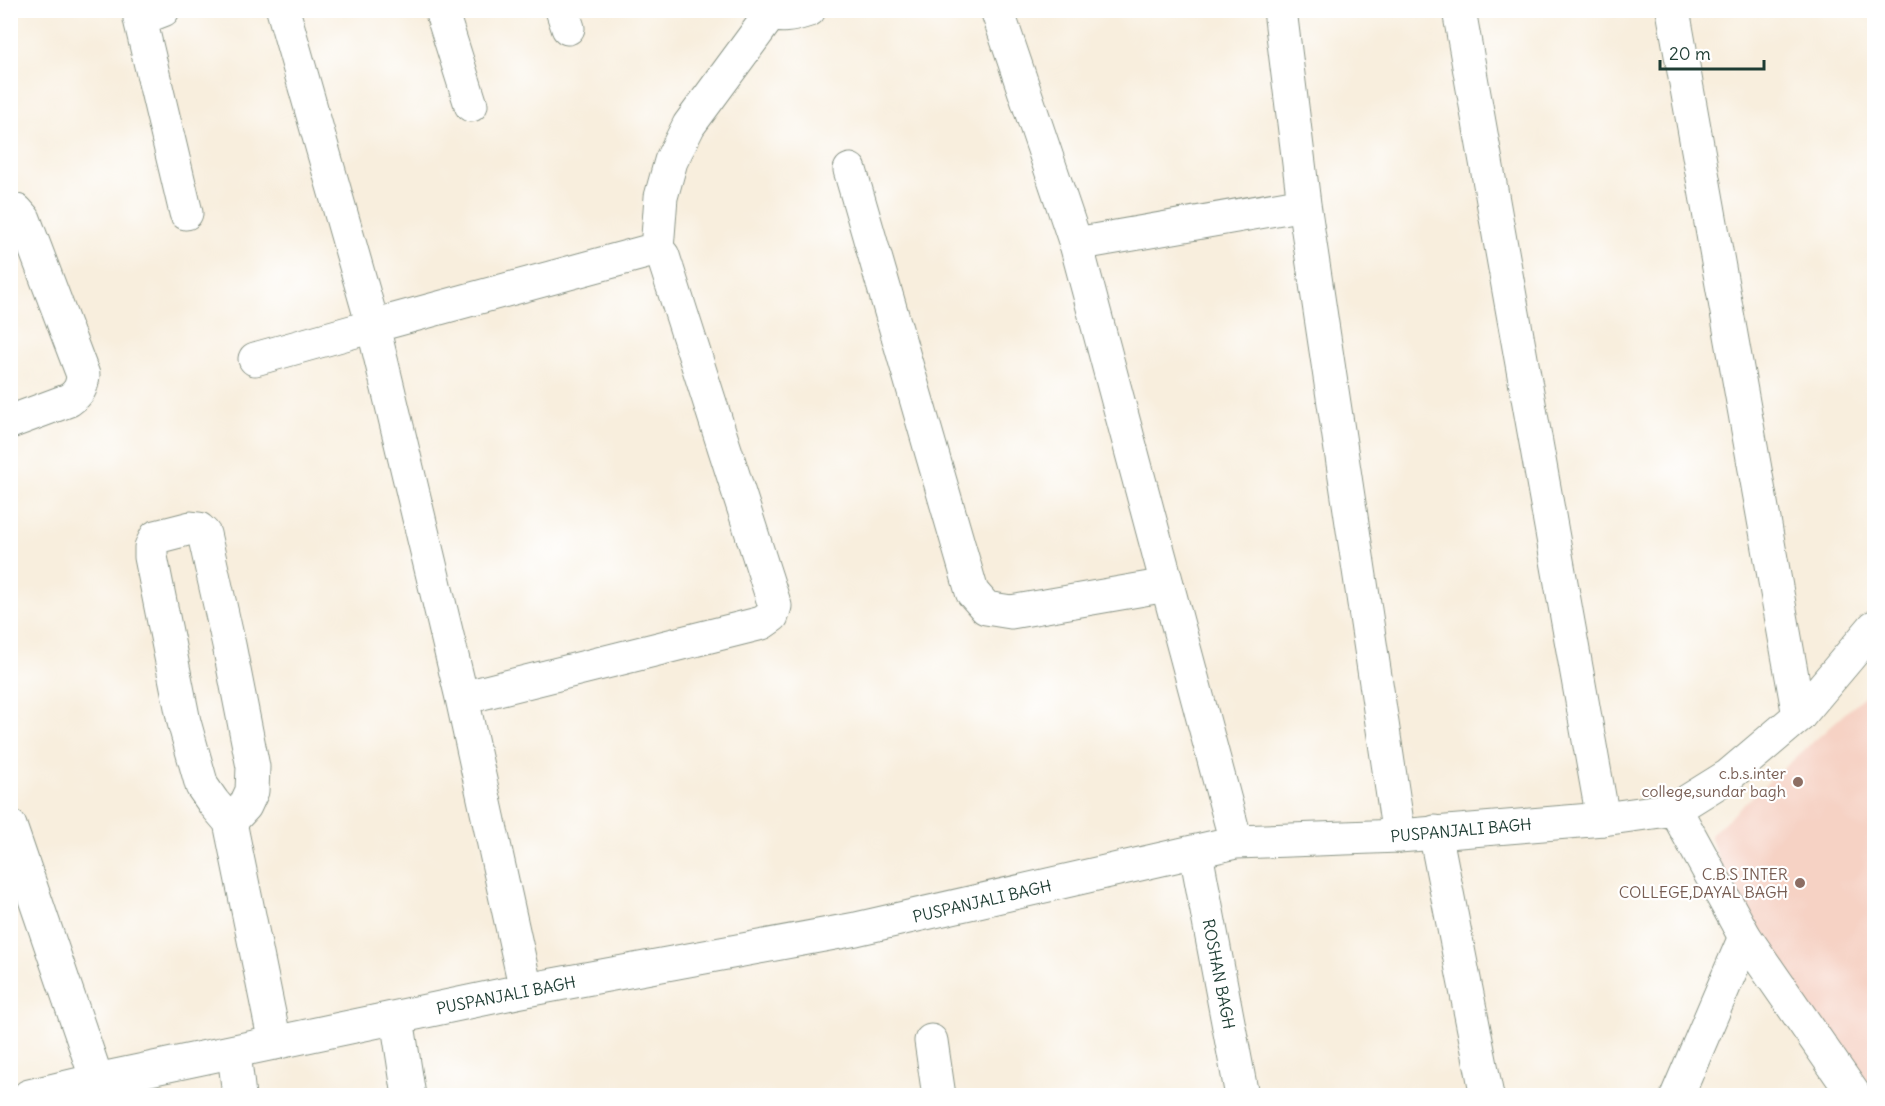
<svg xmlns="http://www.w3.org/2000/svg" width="1885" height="1106" viewBox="0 0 1885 1106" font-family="Delius,sans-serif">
<rect width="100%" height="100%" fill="#fff"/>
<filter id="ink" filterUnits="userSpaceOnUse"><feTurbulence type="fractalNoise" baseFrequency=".0167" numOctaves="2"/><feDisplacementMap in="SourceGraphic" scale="12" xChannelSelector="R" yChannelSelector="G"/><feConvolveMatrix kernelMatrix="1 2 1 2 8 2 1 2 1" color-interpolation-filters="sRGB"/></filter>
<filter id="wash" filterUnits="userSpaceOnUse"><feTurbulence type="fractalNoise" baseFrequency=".008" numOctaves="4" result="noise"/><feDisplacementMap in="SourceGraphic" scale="24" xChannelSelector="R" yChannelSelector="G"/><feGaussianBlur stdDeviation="1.35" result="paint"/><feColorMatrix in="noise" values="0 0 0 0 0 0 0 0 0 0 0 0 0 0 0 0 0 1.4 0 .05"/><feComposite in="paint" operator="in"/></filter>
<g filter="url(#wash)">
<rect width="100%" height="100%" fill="#f8eedd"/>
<path fill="#f6d2c4" d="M1874,687v404l-133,-159 -31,-97z"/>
</g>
<g filter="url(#ink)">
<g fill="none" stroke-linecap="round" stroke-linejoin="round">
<defs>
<path id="minor" d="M163,10l-23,9 46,194
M441,10l30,95
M562,10l6,18
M764,10c13,10 30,5 45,0
M1280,10l24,194
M1459,10l144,809
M1673,10l126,706
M850,170l122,422 14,16 25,4 156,-27
M10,210l7,1 7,8 59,156c-1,12 -4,18 -14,25l-59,22
M1076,244l228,-40 95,632
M657,249l4,-52 10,-36 18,-36 81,-110
M255,359l118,-33 -90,-316
M462,698l300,-75 10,-7 3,-10 -112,-350 -6,-7 -284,77 89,372 64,292
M230,822l15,-16 7,-15 1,-24 -24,-122 -25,-111 -5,-5 -8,-1 -35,9 -5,10v10l33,165 18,64 11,16 17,20 45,221
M10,826l87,254
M1435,832l52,264
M1196,853l46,243
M397,1018l12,78
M931,1041l8,55
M234,1052l5,44
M1677,1096l68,-159"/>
<path id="tertiary" d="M997,10l79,234 160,598
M1675,809l70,128 110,159
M29,1096l68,-16 429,-90 330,-61 380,-87 163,-6 204,-17 72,-10 53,-33 71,-60 75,-89"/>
</defs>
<use href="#minor" stroke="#8c9688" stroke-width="35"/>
<use href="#tertiary" stroke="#8c9688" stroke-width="35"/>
<use href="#minor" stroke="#fff" stroke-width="33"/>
<use href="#tertiary" stroke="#fff" stroke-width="33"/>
</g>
</g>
<g fill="#8d6e63" stroke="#fff" stroke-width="2">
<circle cx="1798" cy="782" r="6"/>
<circle cx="1800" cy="883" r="6"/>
</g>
<g text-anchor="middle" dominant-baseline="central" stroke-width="4.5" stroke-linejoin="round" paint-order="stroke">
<g font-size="16" fill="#785e54" stroke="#fff" text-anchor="end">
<text x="1786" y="773">c.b.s.inter<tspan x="1786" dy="18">college,sundar bagh</tspan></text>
<text x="1788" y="874">C.B.S INTER<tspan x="1788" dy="18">COLLEGE,DAYAL BAGH</tspan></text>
</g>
<g font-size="16" fill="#1f3d34" stroke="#fff">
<text transform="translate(1461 830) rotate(-5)">PUSPANJALI BAGH</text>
<text transform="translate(982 901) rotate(-13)">PUSPANJALI BAGH</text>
<text transform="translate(1219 974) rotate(79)">ROSHAN BAGH</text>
<text transform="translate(506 995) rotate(-11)">PUSPANJALI BAGH</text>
</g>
</g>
<rect width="1885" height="1106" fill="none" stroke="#fff" stroke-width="36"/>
<path d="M1660 60v9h104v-9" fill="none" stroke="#1f3d34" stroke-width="3"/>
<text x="1669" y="60" font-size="18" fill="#1f3d34" stroke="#ffffff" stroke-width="4.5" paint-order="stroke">20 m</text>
</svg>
